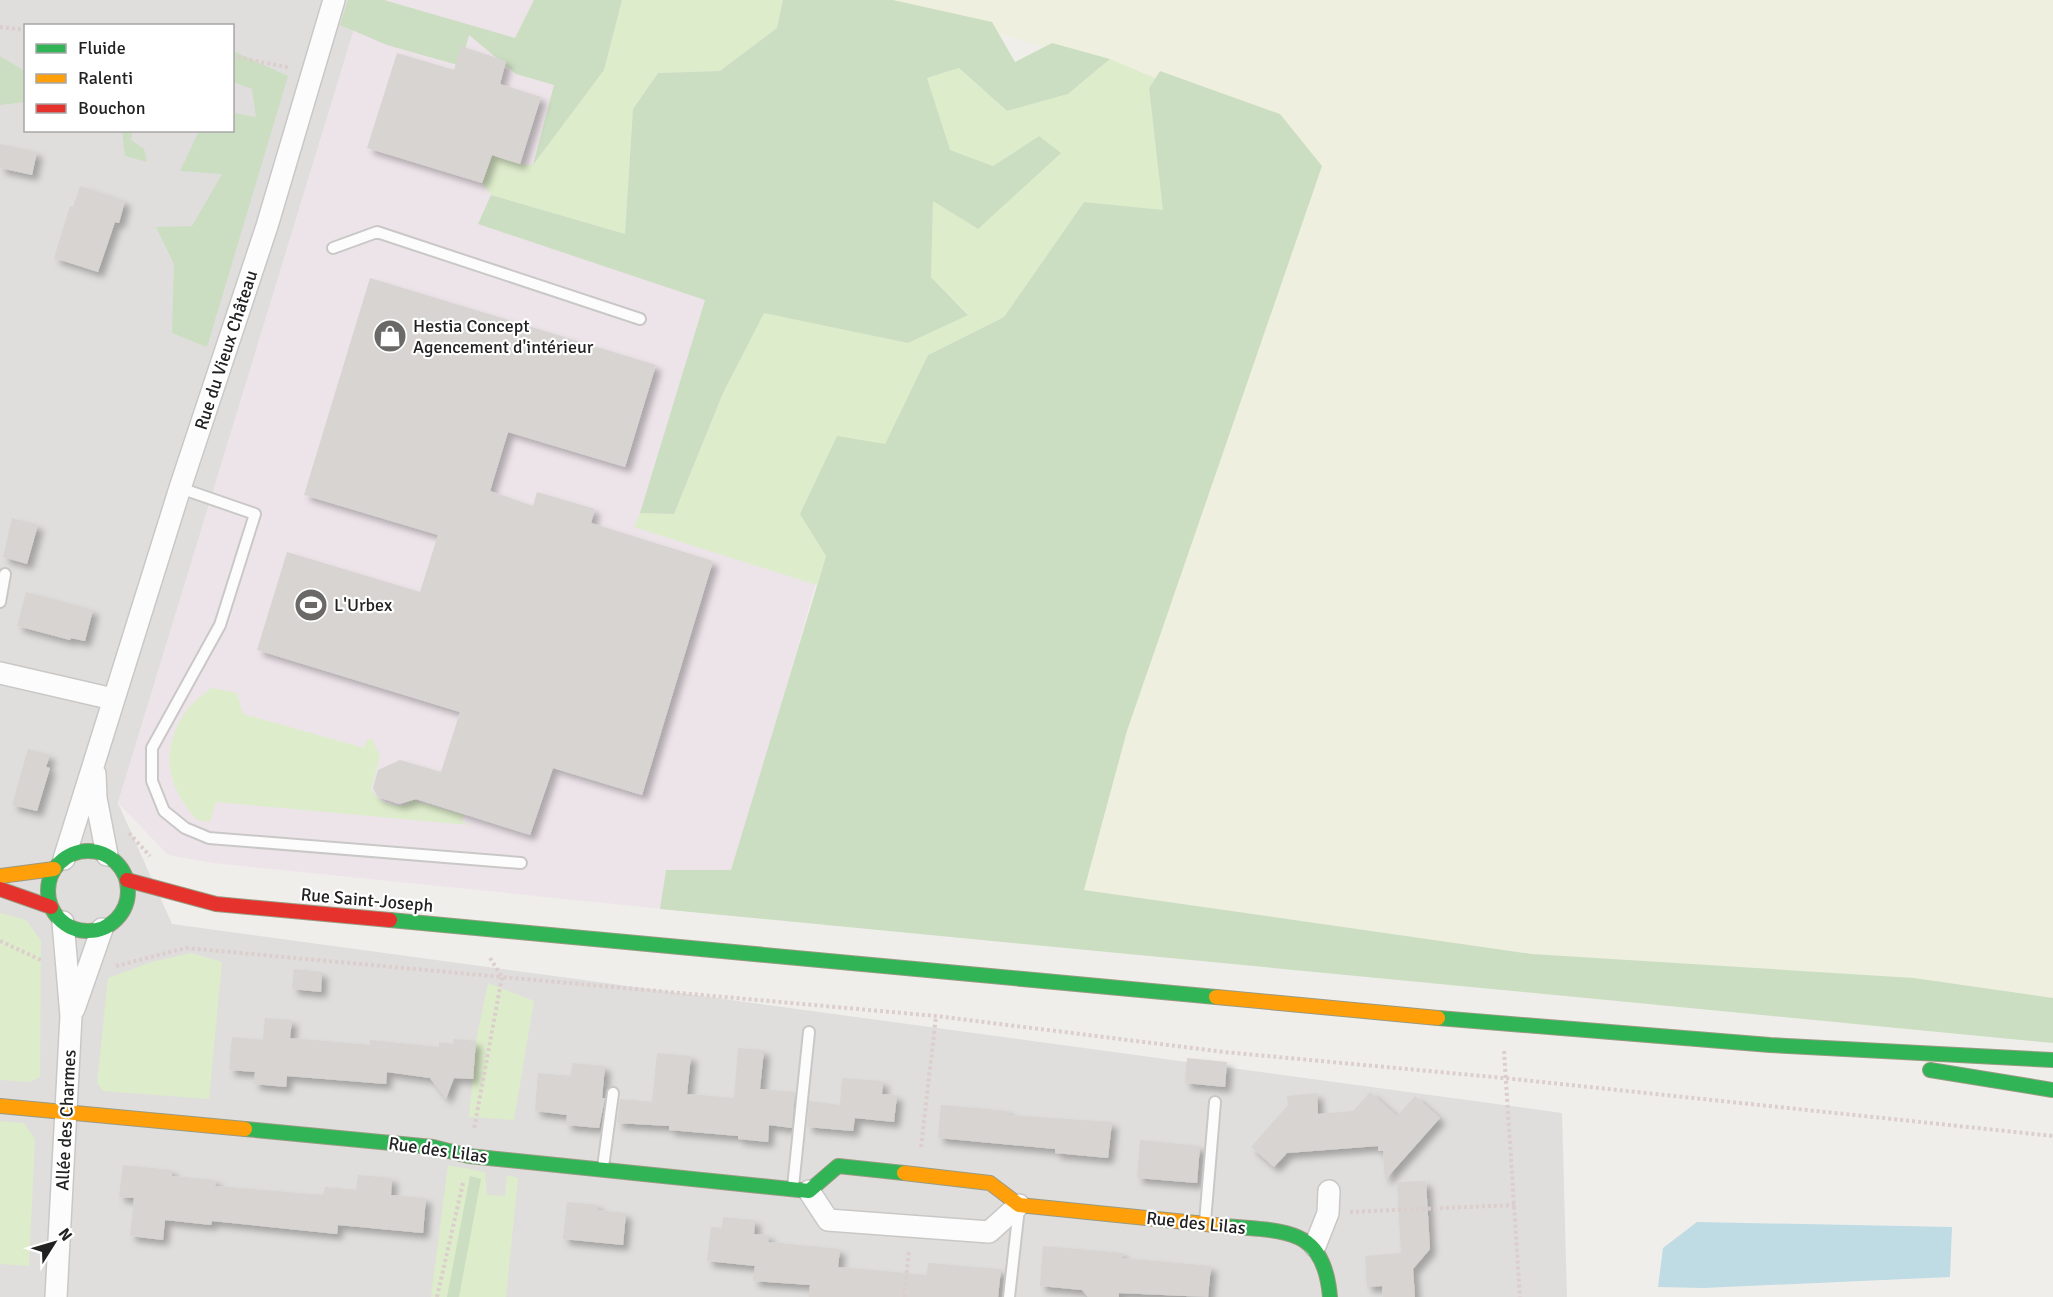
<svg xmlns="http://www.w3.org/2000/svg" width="2053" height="1297" viewBox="0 0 2053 1297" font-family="Signika,sans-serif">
<defs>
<filter id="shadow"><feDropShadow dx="5.5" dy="5.5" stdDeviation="3" flood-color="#0004"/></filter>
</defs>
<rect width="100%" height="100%" fill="#f0eeeb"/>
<path fill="#dfdedc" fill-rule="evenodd" d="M0,0h363l-245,803 54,121 1390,189 5,184h-1567zM26,26h206v104h-206z"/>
<path fill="#ede4e9" d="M363,0h459l19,495 -119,420 -509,-52 -45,-8 -50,-52z"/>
<path fill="#efefdf" d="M880,0h1173v998l-139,-20 -382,-24 -448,-64 43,-159 153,-617z"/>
<path fill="#ddeccb" d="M622,0h161l-6,28 -57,43 -62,2 -25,36 -8,125 -134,-39 -9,-12 10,-28 28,9 13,1 71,-95z
M1110,59l45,19 -6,10 15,123 -80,-9 -80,115 -76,38 -43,89 -84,70 25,42 -9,29 -183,-58 6,-14 34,1 49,-121 41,-81 144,31 60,-29 -37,-37 2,-77 45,29 61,-93 -46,30 -44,-16 -22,-72 32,-10 48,43 61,-17z
M211,688l26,5 6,21 121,34 4,-9h4l8,17 -9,34c9,13 22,18 37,14l2,-5 54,16 -2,7 8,3 -254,-23 -6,20 -13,-2c-29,-33 -38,-66 -13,-106 6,-10 18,-18 27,-26z
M0,913l26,7 15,21 -1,136 -10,5 -30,-2z
M191,953l31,9 -13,137 -106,-8 -6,-8 11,-105 44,-16z
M488,983l46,18 -20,119 -45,-3 7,-76z
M0,1121l24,2 11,16 -6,127 -29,-2z
M448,1165l37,7 2,23 18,1 2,-21 11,3 -12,119h-75z"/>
<path fill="#cbdec1" d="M348,0h36l131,38 19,-38h88l-18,70 -71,95 21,-80 -38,-11 -47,-39 -8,31 -74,-21 -47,-20z
M783,0h110l99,22 23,40 37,-19 58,16 -42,35 -61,17 -48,-43 -32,10 23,72 43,16 46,-30 22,17 -83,76 -45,-28 -2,76 37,38 -60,28 -144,-30 -41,80 -49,121 -34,-1 65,-213 -227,-76 13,-29 134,39 8,-125 25,-36 62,-2 57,-43z
M233,51l55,25 -81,271 -35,-14 2,-69 -18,-37 36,-1 30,-52 -42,-3 19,-40 33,-1 1,-17 23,4 -4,-28 -19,-7z
M0,56l25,15v31l-25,3z
M1160,71l120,43 42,52 -195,565 -43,159 448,64 382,24 139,20v45l-1393,-134 6,-39h65l95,-314 -26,-42 37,-78 48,8 43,-89 76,-38 80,-115 79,8 -14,-122z
M122,131h10l-1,9 13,9 3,13 -22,-6z
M470,1176l11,3 -22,118h-12z"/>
<path fill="#bfdbe3" d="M1697,1222l255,5 -2,50 -247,11 -45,-1 5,-39z"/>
<path fill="#d7d4d2" filter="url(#shadow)" d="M461,46l45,15 -6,23 41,13 -21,67 -28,-9 -10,28 -115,-35 30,-95 57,17z
M0,144l37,8 -5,23 -32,-7z
M80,186l45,15 -6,22 -4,-1 -17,50 -44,-14 16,-52 3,1z
M370,278l286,87 -31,102 -117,-35 -18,59 43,15 4,-14 58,17 -4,14 122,38 -71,234 -89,-27 -23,67 -114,-36 -17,5 -21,-7 -5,-9 5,-18 22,-10 41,12 19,-60 -203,-62 30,-98 133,40 18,-57 -134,-40z
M12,518l26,7 -11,39 -24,-7z
M26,592l67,18 -8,31 -14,-3 -1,2 -53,-14z
M28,749l22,6 -4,12 4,1 -13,43 -25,-6z
M294,969l28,3 -1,20 -29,-3z
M265,1018l27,2 -2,18 80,7v-5l69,7v-5l14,2 1,-5 22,2 -3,38 -19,-1 -8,21 -16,-21 -43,-6 -1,12 -99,-8 -1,11 -32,-3 1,-12 -26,-2 3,-33 31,3z
M738,1048l26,2 -4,39 35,3 -3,36 -23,-3 -1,17 -30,-3v-3l-69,-6v-4l-52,-3 3,-24 32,3 5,-49 34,3 -4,38 47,4z
M1187,1058l40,4 -2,25 -40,-4z
M572,1063l33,3 -3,32h3l-6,30 -33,-3 1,-10 -32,-4 3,-38 33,3z
M842,1078l41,3 -1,13 15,1 -3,27 -39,-4 -2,13 -46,-4 2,-26 31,4z
M1370,1092l27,24 18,-20 25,22 -55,62 -2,-29h-5v-5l-91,7 -13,14 -23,-20 37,-42 -1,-9 30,-3 1,21 35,-3z
M941,1105l68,6 -1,4 104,7 -4,36 -53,-5v-4l-117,-11z
M1140,1140l60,6 -3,37 -60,-5z
M123,1165l49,5v6l44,4 -1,6 108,9 2,-8 31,3 2,-15 34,3 -1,17 35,3 -3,35 -85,-8 -1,9 -125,-13 -1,4 -46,-5 -2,20 -33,-4 4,-38 -15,-1z
M1426,1181l4,68 -17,20 2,28h-32l-1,-11 -15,1 -2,-31 36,-3 -4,-71z
M567,1202l31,3v5l28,3 -3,32 -60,-6z
M723,1217l32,3 -1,14 15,1 -1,7 72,7 -2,18 89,8 1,-12 73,6 -3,28h-189l1,-12 -57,-4 2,-15 -48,-5 4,-34 11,1z
M1043,1246l80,7 -1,5 89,8 -3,31 -89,-4v4h-31l-6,-7 -42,-4z"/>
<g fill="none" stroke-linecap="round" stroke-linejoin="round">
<defs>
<path id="lane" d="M333,248l44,-16 263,87
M180,488l75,26 -35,111 -68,123v33l12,30 21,17 24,10 312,25
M0,602l5,-28
M603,1167l10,-74
M793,1187l16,-155
M1205,1222l10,-120
M1009,1297l10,-89"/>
<path id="street" d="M0,673l113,26
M95,774l1,24 11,57
M64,859l116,-371 87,-262 67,-226
M74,1009l28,-80
M809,1191l19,29 161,12 30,-27
M1315,1246l13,-33 1,-22
M56,1297l15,-281 -8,-94"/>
<path id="fast" d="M48 891a40 40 0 1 1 80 0a40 40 0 1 1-80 0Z
M390,920l826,77
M1438,1018l332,27 283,15
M1930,1070l123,20
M245,1129l188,18 36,9 340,35 29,-25 66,7
M1225,1226c58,6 99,-1 105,71"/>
<path id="slow" d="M0,876l54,-7
M1216,997l222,21
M0,1106l245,23
M904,1173l86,10 29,22 206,21"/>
<path id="jam" d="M127,880l89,24 174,16
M0,889l51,18"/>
</defs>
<use href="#lane" stroke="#c9c8c7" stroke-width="14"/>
<use href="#street" stroke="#c9c8c7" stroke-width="24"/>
<use href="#fast" stroke="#999a82" stroke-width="16"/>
<use href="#slow" stroke="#999a82" stroke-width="16"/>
<use href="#jam" stroke="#999a82" stroke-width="16"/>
<path stroke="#dccecd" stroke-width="4" stroke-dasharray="3 3" stroke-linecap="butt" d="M0,27l26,3
M232,56l59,12
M129,833l21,23
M0,941l43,20
M490,958l12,19 434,39 288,36 280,26 549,58
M116,966l70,-18 316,29 -28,152
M1504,1051l16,246
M921,1147l15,-131
M1350,1212l165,-7
M437,1297l26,-114
M904,1297l5,-47"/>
<use href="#lane" stroke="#fdfcfc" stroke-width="10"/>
<use href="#street" stroke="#fdfcfc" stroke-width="21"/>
<use href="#fast" stroke="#30b455" stroke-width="14"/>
<use href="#slow" stroke="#ff9f0a" stroke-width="14"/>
<use href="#jam" stroke="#e5322d" stroke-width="14"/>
</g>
<defs>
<symbol id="shop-disc" viewBox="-11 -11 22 22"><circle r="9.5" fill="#6a6968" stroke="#fff"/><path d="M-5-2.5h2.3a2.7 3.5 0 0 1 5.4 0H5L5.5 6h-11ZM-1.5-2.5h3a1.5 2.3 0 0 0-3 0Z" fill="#fff"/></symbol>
<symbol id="stadium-disc" viewBox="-11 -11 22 22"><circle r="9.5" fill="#6a6968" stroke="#fff"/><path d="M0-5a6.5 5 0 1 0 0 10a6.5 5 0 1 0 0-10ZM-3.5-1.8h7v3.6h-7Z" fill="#fff"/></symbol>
</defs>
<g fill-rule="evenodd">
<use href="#shop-disc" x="371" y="317" width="38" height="38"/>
<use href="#stadium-disc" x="292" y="586" width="38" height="38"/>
</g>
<g text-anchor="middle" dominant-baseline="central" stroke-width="4.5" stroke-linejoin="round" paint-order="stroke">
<g font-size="18" fill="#222" stroke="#fff" text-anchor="start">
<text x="413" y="326">Hestia Concept<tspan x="413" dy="21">Agencement d'intérieur</tspan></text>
<text x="334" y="605">L'Urbex</text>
</g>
<g font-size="18" fill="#222" stroke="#fff">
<text transform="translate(226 350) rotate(-72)">Rue du Vieux Château</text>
<text transform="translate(367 900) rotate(5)">Rue Saint-Joseph</text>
<text transform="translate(66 1120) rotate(-87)">Allée des Charmes</text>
<text transform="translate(438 1150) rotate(8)">Rue des Lilas</text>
<text transform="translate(1196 1223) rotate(6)">Rue des Lilas</text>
</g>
</g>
<rect x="24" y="24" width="210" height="108" fill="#ffffff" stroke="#a7a7a7" stroke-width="1.5"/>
<rect x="36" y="44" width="30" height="9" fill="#30b455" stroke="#a7a7a7" stroke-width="1.5"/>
<text x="78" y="54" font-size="18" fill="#222222">Fluide</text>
<rect x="36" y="74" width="30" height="9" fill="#ff9f0a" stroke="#a7a7a7" stroke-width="1.5"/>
<text x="78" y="84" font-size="18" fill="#222222">Ralenti</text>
<rect x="36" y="104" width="30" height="9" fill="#e5322d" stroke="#a7a7a7" stroke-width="1.5"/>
<text x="78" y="114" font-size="18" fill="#222222">Bouchon</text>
<g transform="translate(54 1243) rotate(53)" stroke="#ffffff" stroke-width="4.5" paint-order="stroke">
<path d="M0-4.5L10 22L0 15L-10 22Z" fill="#222222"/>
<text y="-9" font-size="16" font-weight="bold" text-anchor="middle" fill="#222222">N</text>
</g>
</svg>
